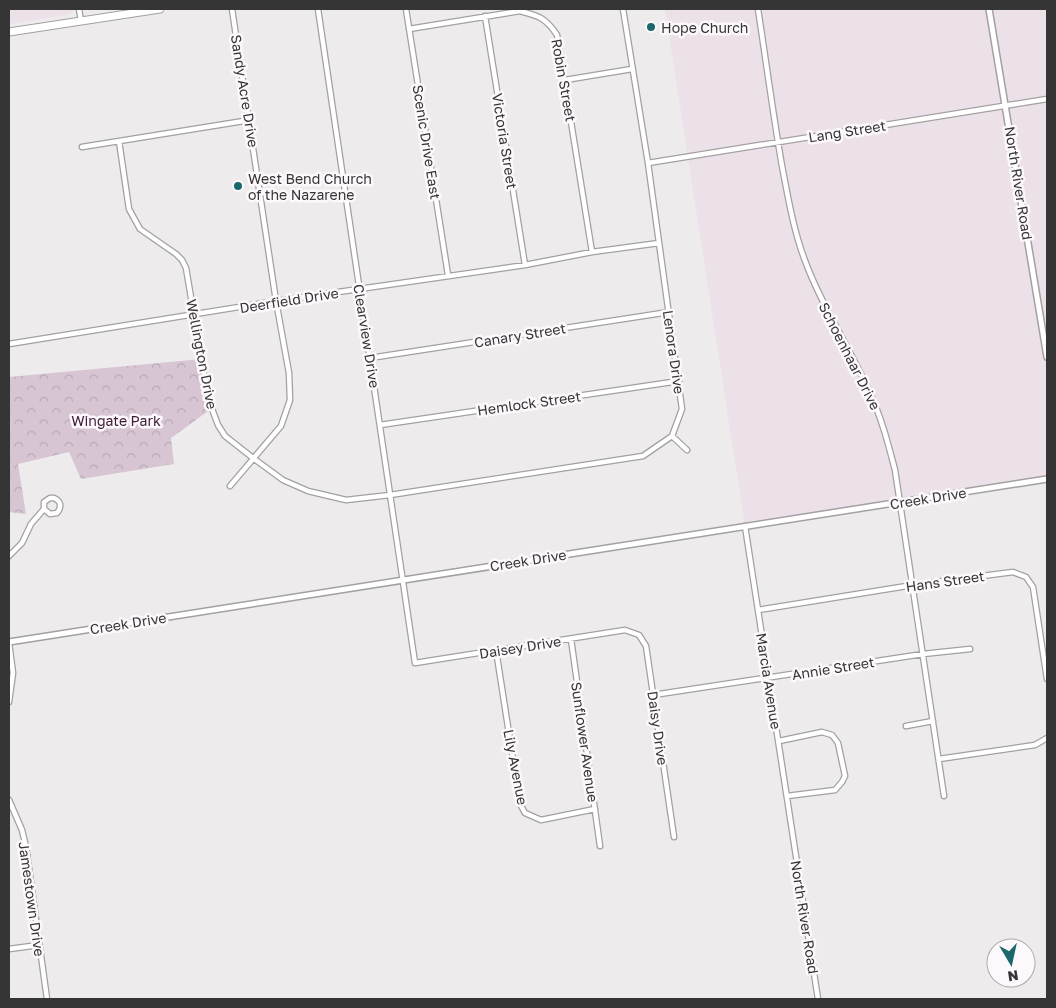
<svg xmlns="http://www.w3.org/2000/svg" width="1056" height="1008" viewBox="0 0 1056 1008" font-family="'Golos Text',sans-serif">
<defs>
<pattern id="park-crowns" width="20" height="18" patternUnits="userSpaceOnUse" patternTransform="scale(1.25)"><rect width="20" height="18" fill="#d7c5d3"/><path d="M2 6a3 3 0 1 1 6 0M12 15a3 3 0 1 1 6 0" fill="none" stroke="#b9aab6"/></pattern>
</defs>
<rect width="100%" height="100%" fill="#eeebed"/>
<path fill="#ece1e9" d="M9,9h65l-2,4 -5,2 -58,9z
M665,9h382v470l-302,47z"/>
<path fill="url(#park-crowns)" d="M202,359l9,50 -40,29 3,26 -93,15 -12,-27 -51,12 8,50 -17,-2v-135z"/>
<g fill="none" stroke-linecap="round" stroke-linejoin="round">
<defs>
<path id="minor" d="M79,9l2,12
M318,9l97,654 210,-33 14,5 7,11 28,191
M406,9l42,266
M758,9c8,52 15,105 24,157 6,31 11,62 22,92 17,47 45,88 65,133 12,25 19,52 26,79l49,326
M485,16l40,249
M409,29l111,-18c19,5 26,7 37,24l35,217
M565,80l67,-11
M119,141l10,68 11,20 36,25 6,6 4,8 22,130 10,27 7,11 28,22 30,22 25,11 38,9 44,-5 253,-39 29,-20 10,-27 -34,-246 -25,-154
M82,147l168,-27
M648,163l399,-64
M9,344l267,-43 249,-36 67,-13 67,-9
M370,358l299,-46
M380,425l299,-44
M672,436l15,14
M230,486l51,-60 9,-26 -1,-27 -13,-72 -44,-292
M745,526l73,473
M9,556l13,-13 9,-19 13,-15v-7l6,-4h4c7,3 8,9 3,15l-7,1 -6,-5
M758,610l155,-25 100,-13 13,5 7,10 14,92
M571,639l29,207
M9,643l4,30 -4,29
M496,650l24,154 5,9 16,7 54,-11
M653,695l270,-41 47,-5
M906,726l27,-5
M779,741l43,-9 10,3 6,8 7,33 -3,6 -7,8 -48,6
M939,759l96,-14 12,-7
M9,800l13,30 4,17 21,152
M9,949l30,-4"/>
<path id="tertiary" d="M989,9l58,348
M9,642l1038,-163"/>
<path id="primary" d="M9,32l151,-23"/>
</defs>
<use href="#minor" stroke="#a3a0a2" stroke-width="7"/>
<use href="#tertiary" stroke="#a3a0a2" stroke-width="8"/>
<use href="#primary" stroke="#a3a0a2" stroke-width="9"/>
<use href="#minor" stroke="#fff" stroke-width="4.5"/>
<use href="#tertiary" stroke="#fff" stroke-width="5"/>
<use href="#primary" stroke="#fff" stroke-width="7"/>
</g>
<g fill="#1a686c" stroke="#fcf8fb" stroke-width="2">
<circle cx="651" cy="27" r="5"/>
<circle cx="238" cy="186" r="5"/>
</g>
<g text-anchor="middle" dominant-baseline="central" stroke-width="5" stroke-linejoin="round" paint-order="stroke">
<g font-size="14" fill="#363536" stroke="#fcf8fb" text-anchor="start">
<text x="661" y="27">Hope Church</text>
<text x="248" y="178">West Bend Church<tspan x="248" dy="16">of the Nazarene</tspan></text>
</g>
<g font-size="14" fill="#363536" stroke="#fcf8fb">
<text transform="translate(564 80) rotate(80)">Robin Street</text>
<text transform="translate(245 91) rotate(81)">Sandy Acre Drive</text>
<text transform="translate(847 131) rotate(-9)">Lang Street</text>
<text transform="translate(505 141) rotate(81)">Victoria Street</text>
<text transform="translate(427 142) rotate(81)">Scenic Drive East</text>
<text transform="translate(1019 183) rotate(81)">North River Road</text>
<text transform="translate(289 300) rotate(-9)">Deerfield Drive</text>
<text transform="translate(520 335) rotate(-9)">Canary Street</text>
<text transform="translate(367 336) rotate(81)">Clearview Drive</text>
<text transform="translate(674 352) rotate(82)">Lenora Drive</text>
<text transform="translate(202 354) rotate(79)">Wellington Drive</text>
<text transform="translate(850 356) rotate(63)">Schoenhaar Drive</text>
<text transform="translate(529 403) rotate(-8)">Hemlock Street</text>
<text transform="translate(928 498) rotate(-9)">Creek Drive</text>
<text transform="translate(528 560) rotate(-9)">Creek Drive</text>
<text transform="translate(945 581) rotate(-8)">Hans Street</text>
<text transform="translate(128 623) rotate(-9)">Creek Drive</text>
<text transform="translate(520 647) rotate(-9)">Daisey Drive</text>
<text transform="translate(833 668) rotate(-9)">Annie Street</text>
<text transform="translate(769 681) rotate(81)">Marcia Avenue</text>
<text transform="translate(658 728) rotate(82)">Daisy Drive</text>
<text transform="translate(585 742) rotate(82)">Sunflower Avenue</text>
<text transform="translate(516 767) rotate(79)">Lily Avenue</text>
<text transform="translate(32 899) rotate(82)">Jamestown Drive</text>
<text transform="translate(805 917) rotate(81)">North River Road</text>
</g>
<g font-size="14" fill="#3f1b39" stroke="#fcf8fb">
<text x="116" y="420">Wingate Park</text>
</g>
</g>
<rect width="1056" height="1008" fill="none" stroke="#363536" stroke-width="20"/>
<g transform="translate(1011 963) rotate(171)"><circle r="24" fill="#fcf8fb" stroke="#adaaac"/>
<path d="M0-4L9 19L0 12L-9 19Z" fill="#1a686c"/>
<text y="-8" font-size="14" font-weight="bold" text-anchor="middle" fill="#363536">N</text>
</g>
</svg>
